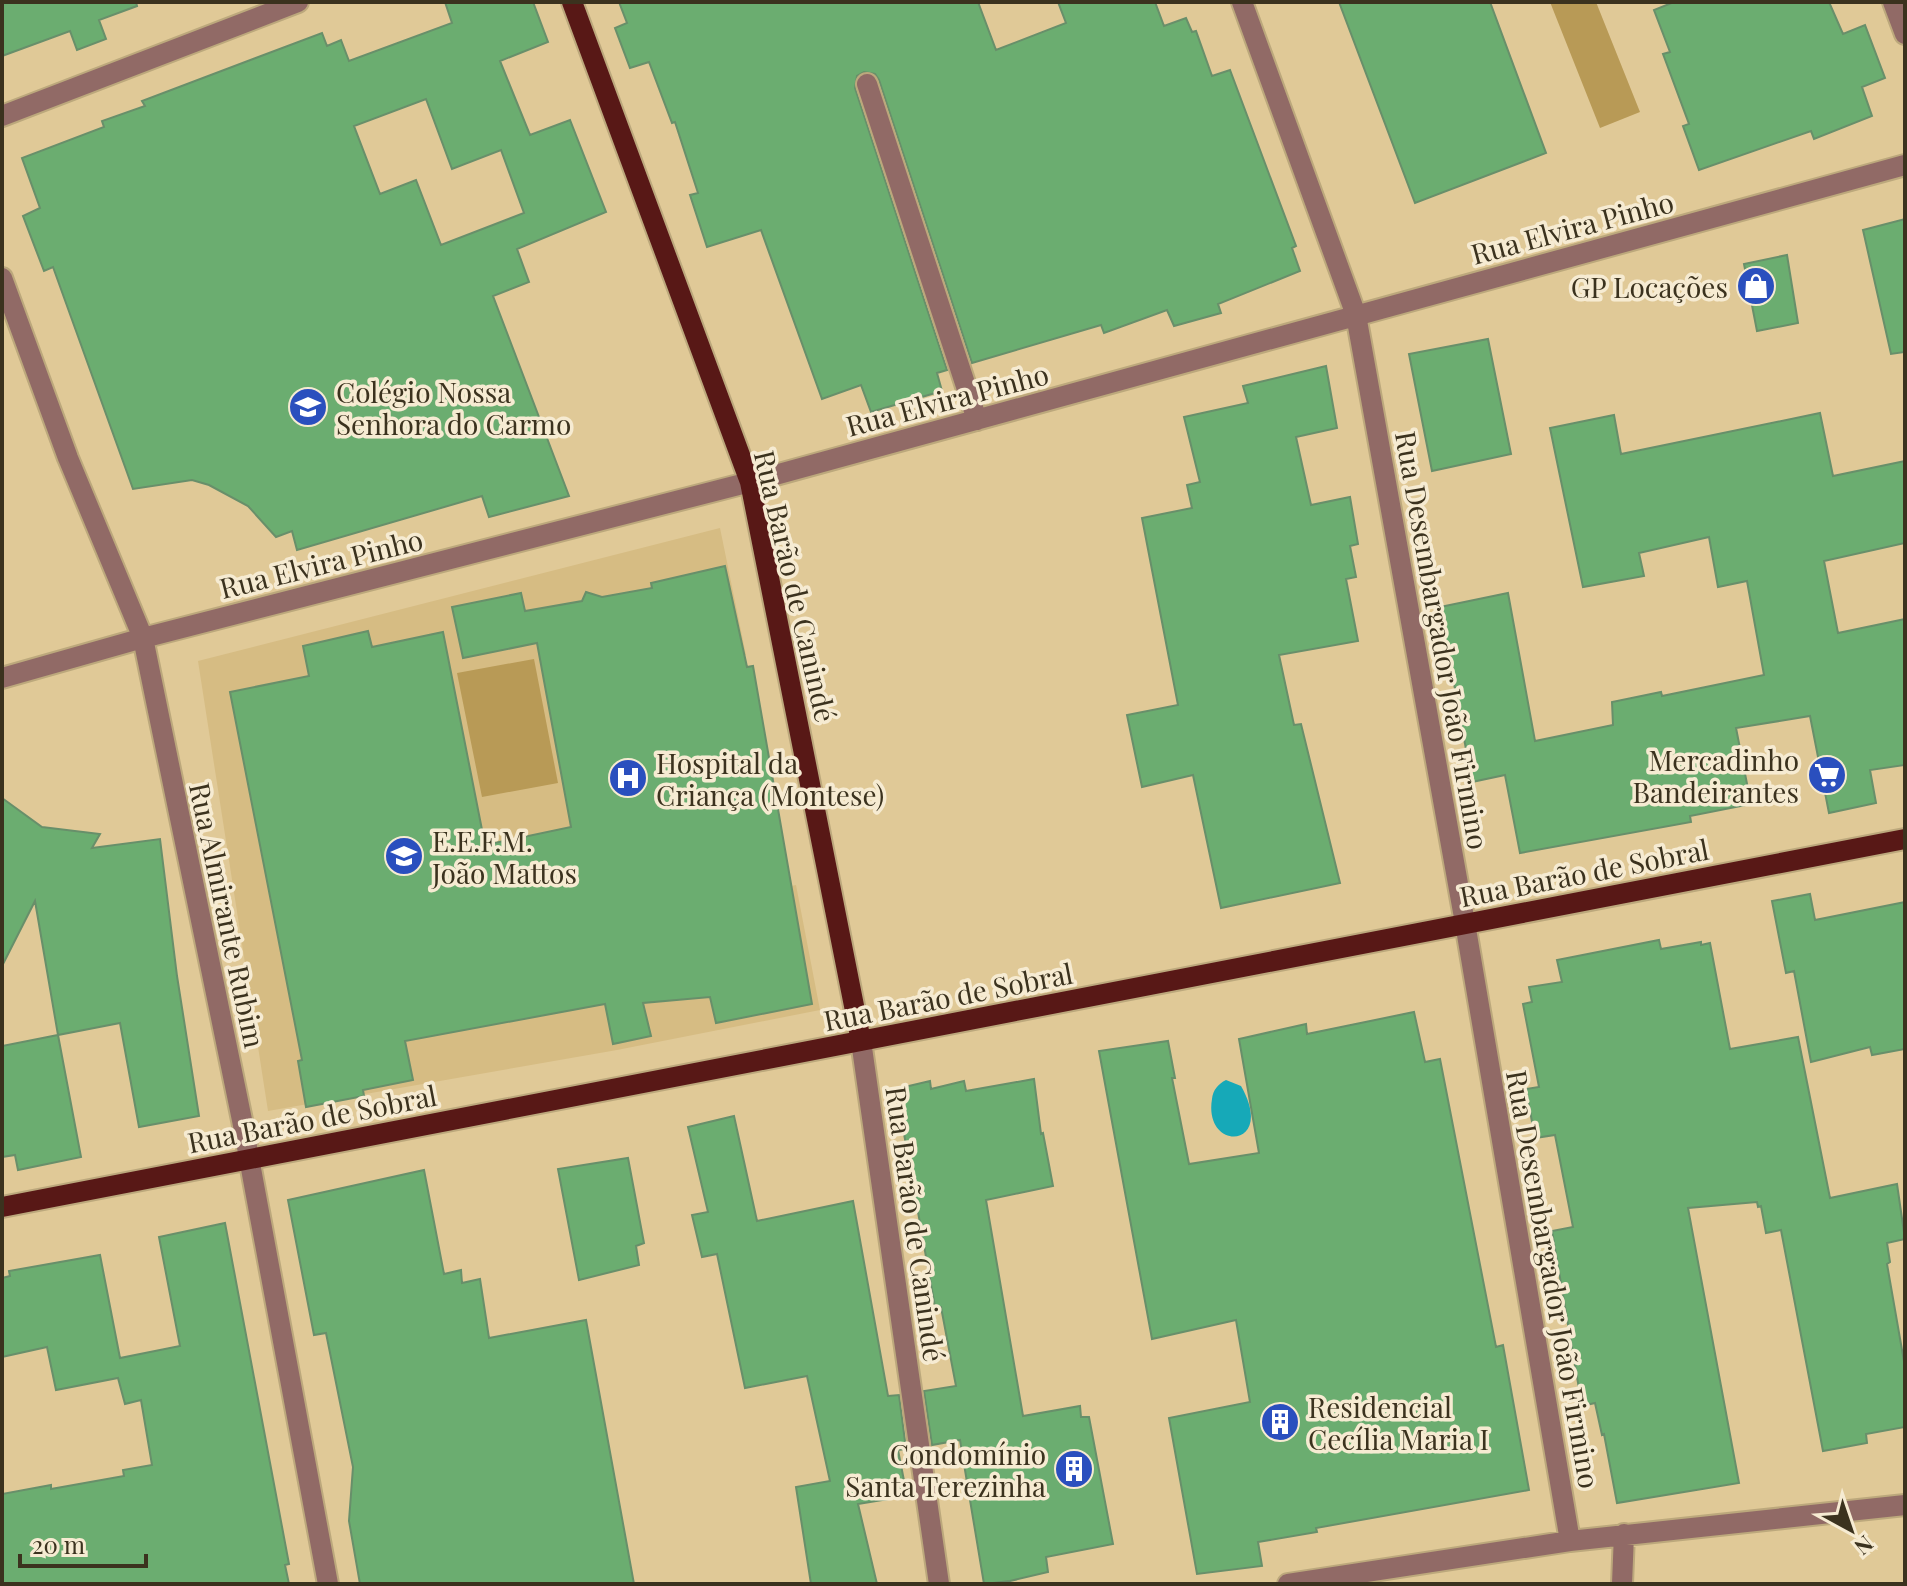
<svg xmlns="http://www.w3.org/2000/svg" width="1907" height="1586" viewBox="0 0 1907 1586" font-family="'Playfair Display',serif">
<rect width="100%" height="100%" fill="#e0c997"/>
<path fill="#d6bc83" d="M720,528l26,127 -74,15 43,232 81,-17 24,125 -203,40 -349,61 -70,-450z"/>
<path fill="#b89a56" d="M1550,2h46l44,110 -40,16z
M534,659l24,124 -76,14 -25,-124z"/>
<path fill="#16a9b8" d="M1226,1080l15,6c36,63 -38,67 -29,13 1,-9 6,-15 14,-19z"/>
<path fill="#6bad70" stroke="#688f6a" stroke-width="2" fill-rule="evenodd" d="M2,2h134l1,4 -38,14 7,19 -29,11 -7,-19 -68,25z
M445,2h88l15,40 -48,19 30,74 40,-15 36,92 -89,37 12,33 -36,14 76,200 -80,21 -7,-21 -185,54 -5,-19 -16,6 -28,-31 -39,-21 -17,-5 -59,9 -80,-222 -9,4 -21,-55 17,-8 -18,-50 82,-31 -2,-6 43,-15 -3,-5 180,-68 5,13 14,-6 8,21 103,-38zM426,99l26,70 49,-19 23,63 -83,32 -25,-65 -36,14 -26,-68z
M619,2h359l18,48 70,-27 -8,-21h97l9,24 22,-8 6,14 4,-1 16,45 18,-6 66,176 -4,2 8,23 -82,33 3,9 -47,13 -7,-16 -63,23 -3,-8 -129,38 -93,-283 -4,-6 -11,-2 -7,4 -2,12 92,282 -10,3 5,18 -71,21 -10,-27 -39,14 -61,-169 -54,17 -17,-52 8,-2 -23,-71 -3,1 -23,-61 -19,6 -15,-40 12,-5z
M1339,2h151l56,151 -131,50z
M1674,2h155l14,32 22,-9 20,53 -23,9 10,29 -58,23 -3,-8 -112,39 -16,-44 6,-2 -26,-70 7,-2 -16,-42z
M1905,219v133l-14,2 -28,-124z
M1787,255l11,68 -41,8 -13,-67z
M1488,339l23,115 -79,17 -23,-117z
M1326,366l11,62 -41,9 15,68 39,-8 8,47 -8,2 6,31 -10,2 12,62 -79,14 15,70 7,-1 39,159 -119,25 -28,-133 -51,12 -15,-72 51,-10 -36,-187 50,-10 -5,-23 13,-3 -16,-65 64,-14 -5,-17z
M1820,413l13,63 72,-15v82l-81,18 14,72 67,-14v146l-35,5 6,33 -47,10 -19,-97 -74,12 15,76 -61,12 1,6 -171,31 -15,-78 -33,7 -32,-175 68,-14 27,148 78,-16 -1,-23 49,-10 1,4 102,-21 -17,-94 -29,6 -9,-50 -70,16 5,23 -61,11 -33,-159 64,-13 7,39z
M725,566l22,101 6,-1 59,338 -96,19 -6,-26 -67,6 8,33 -38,8 -8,-40 -200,37 8,39 -50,10 1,6 -58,11 -8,-46 4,-1 -72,-368 79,-16 -6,-30 65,-15 4,16 71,-15 42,213 86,-18 -34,-184 -74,15 -11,-51 69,-14 4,18 57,-10 4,-9 16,5 50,-9 -1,-5z
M2,798l40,29 58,7 -8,14 68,-9 17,137 22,140 -60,11 -19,-104 -62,12 -23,-134 -33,65z
M1810,894l5,26 90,-18v147l-33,6 -2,-8 -59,15 -17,-91 -8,2 -14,-72z
M1659,940l2,9 40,-7v3l9,-2 20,106 68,-12 32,161 67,-14 8,55 -18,4 3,19 -3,2 18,103v60l-39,7 1,9 -44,8 -42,-221 -15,3 -5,-27 -3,1 -1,-5 -69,6 51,275 -122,20 -13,-69 -2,1 -7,-32 -13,3 -30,-175 21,-4 -18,-92 -20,3 -9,-49 13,-2 -16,-83 9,-2 -3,-15 33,-5 -5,-22z
M1414,1012l11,50 15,-3 56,288 7,-2 26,145 -213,38 1,4 -59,10 4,24 -65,8 -28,-156 81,-16 -14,-82 -84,19 -53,-288 69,-10 7,37h-3l17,86 70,-11 -20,-114 67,-15 1,10z
M58,1035l23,122 -63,13 -3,-15 -13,2v-111z
M1034,1079l7,55 2,-1 10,53 -67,14 37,216 57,-10 1,11h8l24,127 -67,13 2,15 -38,9 -26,3 -24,-144 -28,5 -8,-54 32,-5 -15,-79h-6l-39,-218 34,-8 1,8 33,-8 2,10z
M734,1116l23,105 96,-20 35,195 11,-1 7,54 -8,1 9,46 -49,8 19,80h-66l-15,-97 34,-6 -23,-105 -62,12 -28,-134 -15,3 -10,-42 16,-3 -20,-85z
M628,1158l16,85 -8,3 3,19 -60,15 -21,-111z
M424,1170l20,104 17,-4 1,13 18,-4 9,59 97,-18 48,264h-274l-11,-63 4,-54 -27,-134 -12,2 -26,-135z
M225,1223l64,341 -4,1 4,19h-287v-90l49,-9v4l73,-13 -1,-6 29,-5 -11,-65 -16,4 -7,-26 -62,12 -9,-43 -45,10v-79l8,-2 -1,-5 91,-16 20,103 60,-12 -21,-109z"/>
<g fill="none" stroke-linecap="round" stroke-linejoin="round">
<defs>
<path id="minor" d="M1242,2l114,313 109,608 105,618
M1893,2l12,32
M867,84l110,336
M2,116l296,-114
M2,278l66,180 75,180 99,482 86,464
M2,678l141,-40 607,-156 1155,-317
M861,1041l78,543
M1288,1584l282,-43 335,-36
M1622,1584l2,-50"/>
<path id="major" d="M572,2l178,480 111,559
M2,1207l1903,-368"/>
</defs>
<use href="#minor" stroke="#bca87c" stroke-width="24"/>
<use href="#major" stroke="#bca87c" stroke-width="24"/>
<use href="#minor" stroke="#916a66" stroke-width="20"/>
<use href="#major" stroke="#581816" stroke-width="20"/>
</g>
<defs>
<symbol id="shop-disc" viewBox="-11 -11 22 22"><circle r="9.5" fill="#2a4fbe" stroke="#f6ebd2"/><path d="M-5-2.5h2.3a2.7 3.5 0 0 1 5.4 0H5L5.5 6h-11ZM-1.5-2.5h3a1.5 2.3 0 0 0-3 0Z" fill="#fff"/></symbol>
<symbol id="school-disc" viewBox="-11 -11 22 22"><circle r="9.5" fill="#2a4fbe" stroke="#f6ebd2"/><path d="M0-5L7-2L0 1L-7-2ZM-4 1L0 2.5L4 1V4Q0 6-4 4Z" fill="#fff"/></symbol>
<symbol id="supermarket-disc" viewBox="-11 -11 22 22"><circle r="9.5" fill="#2a4fbe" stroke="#f6ebd2"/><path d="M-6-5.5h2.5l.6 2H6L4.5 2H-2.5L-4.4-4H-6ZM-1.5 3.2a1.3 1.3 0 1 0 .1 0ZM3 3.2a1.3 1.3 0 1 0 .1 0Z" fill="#fff"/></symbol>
<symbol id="hospital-disc" viewBox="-11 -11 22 22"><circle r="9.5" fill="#2a4fbe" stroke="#f6ebd2"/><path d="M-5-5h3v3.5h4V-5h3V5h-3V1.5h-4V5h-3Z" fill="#fff"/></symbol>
<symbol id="building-disc" viewBox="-11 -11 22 22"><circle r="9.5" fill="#2a4fbe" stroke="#f6ebd2"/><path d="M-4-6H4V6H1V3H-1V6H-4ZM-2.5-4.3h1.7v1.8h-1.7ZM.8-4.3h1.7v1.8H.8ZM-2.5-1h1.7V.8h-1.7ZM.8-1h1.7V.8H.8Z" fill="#fff"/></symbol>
</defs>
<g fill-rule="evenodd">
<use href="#shop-disc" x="1734" y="264" width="44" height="44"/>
<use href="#school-disc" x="286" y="385" width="44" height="44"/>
<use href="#supermarket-disc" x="1805" y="753" width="44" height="44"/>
<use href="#hospital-disc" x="606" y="756" width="44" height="44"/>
<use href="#school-disc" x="382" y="834" width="44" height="44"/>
<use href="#building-disc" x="1258" y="1400" width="44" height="44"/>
<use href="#building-disc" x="1052" y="1447" width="44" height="44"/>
</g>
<g text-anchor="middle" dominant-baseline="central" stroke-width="7" stroke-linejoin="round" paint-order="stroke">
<g font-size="28" fill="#3b321e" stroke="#f6ebd2">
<text transform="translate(1572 227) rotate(-15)">Rua Elvira Pinho</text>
<text transform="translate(947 399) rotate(-15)">Rua Elvira Pinho</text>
<text transform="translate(321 563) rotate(-14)">Rua Elvira Pinho</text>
<text transform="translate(796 586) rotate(77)">Rua Barão de Canindé</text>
<text transform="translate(1443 640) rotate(80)">Rua Desembargador João Firmino</text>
<text transform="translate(1584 872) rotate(-11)">Rua Barão de Sobral</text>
<text transform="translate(228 915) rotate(78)">Rua Almirante Rubim</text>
<text transform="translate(948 996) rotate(-11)">Rua Barão de Sobral</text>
<text transform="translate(312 1118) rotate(-11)">Rua Barão de Sobral</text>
<text transform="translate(916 1224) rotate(82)">Rua Barão de Canindé</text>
<text transform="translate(1554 1279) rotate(80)">Rua Desembargador João Firmino</text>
</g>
<g font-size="28" fill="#3b321e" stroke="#f6ebd2" text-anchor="start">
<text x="1728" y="286" text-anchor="end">GP Locações</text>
<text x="336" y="391">Colégio Nossa<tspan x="336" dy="32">Senhora do Carmo</tspan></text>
<text x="1799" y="759" text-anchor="end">Mercadinho<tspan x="1799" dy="32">Bandeirantes</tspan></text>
<text x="656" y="762">Hospital da<tspan x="656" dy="32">Criança (Montese)</tspan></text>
<text x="432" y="840">E.E.F.M.<tspan x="432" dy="32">João Mattos</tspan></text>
<text x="1308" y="1406">Residencial<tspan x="1308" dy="32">Cecília Maria I</tspan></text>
<text x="1046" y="1453" text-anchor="end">Condomínio<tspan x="1046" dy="32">Santa Terezinha</tspan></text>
</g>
</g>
<rect width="1907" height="1586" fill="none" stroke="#3b321e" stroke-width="8"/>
<g transform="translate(1851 1530) rotate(140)" stroke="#f6ebd2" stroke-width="6" paint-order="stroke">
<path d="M0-6L14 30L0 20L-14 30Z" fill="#3b321e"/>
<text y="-12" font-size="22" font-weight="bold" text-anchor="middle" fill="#3b321e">N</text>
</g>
<path d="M20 1554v12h126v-12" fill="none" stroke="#3b321e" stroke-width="4"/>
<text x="32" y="1554" font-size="24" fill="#3b321e" stroke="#f6ebd2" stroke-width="6" paint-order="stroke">20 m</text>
</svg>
